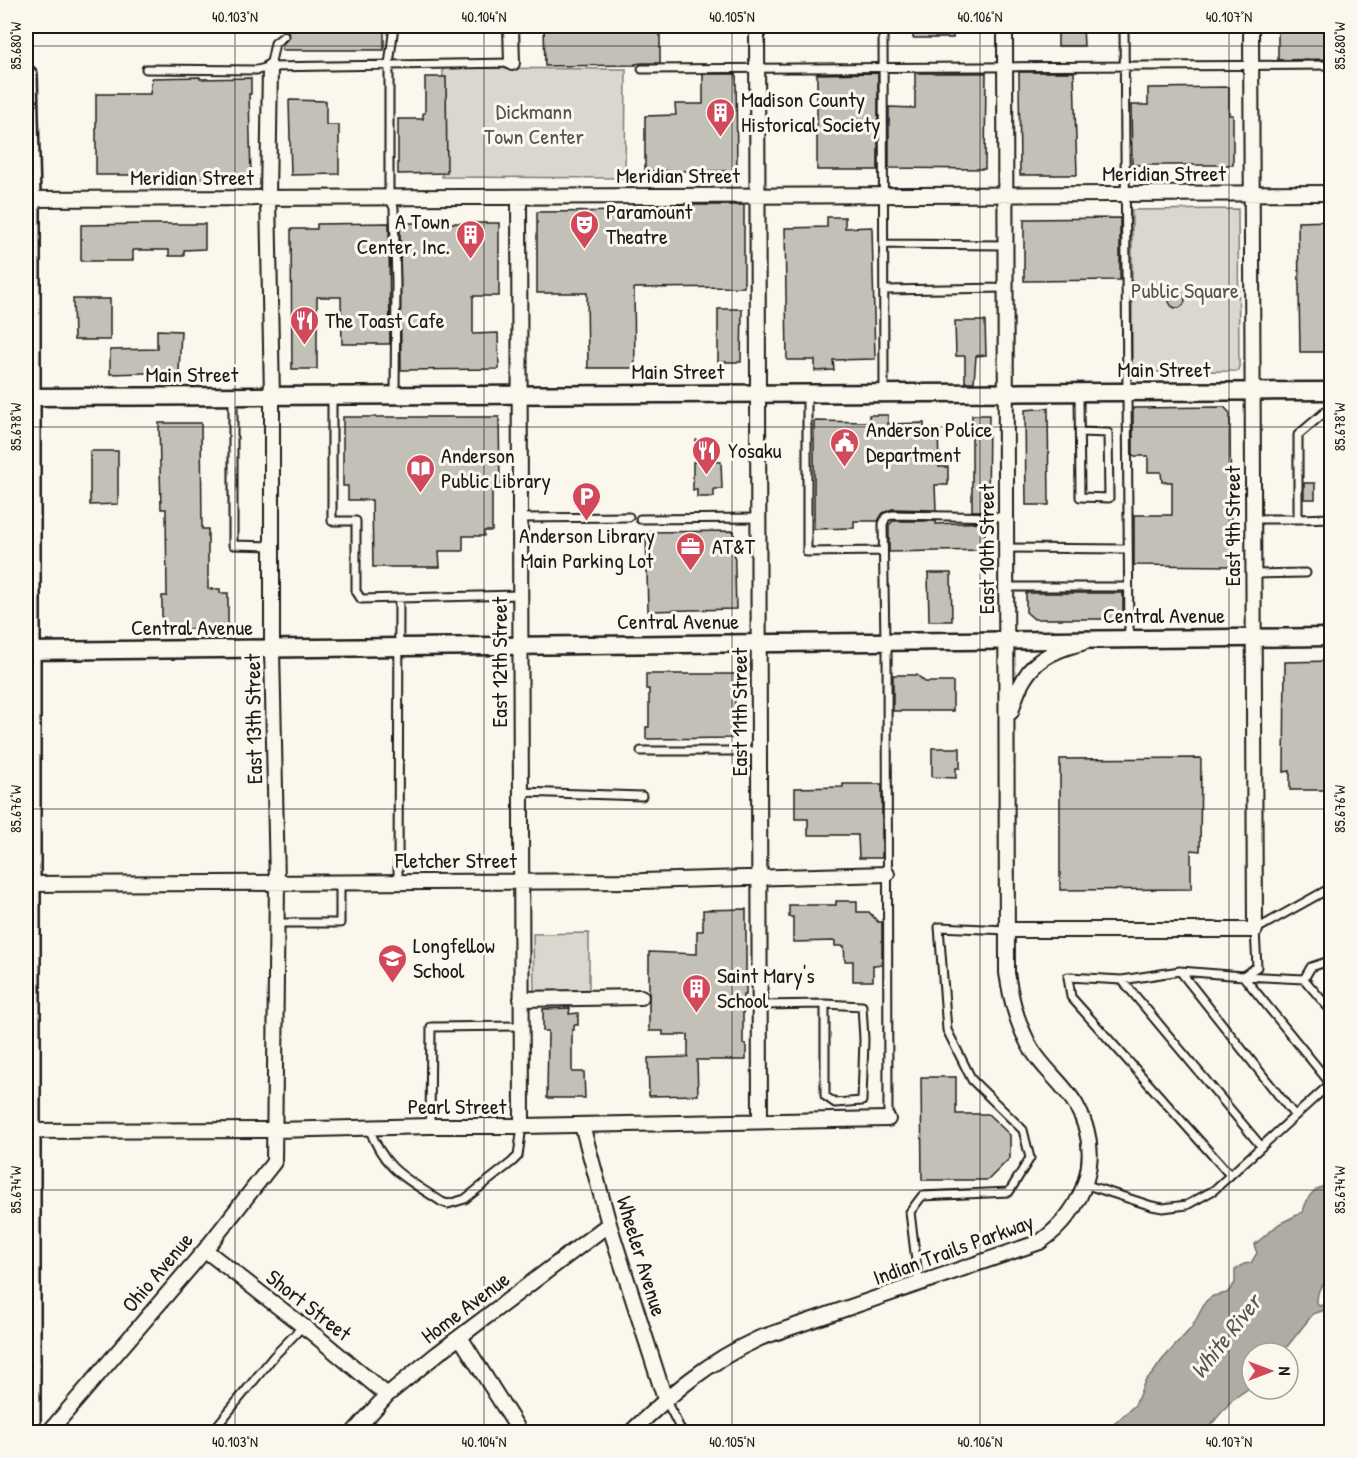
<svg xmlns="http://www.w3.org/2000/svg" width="1357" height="1458" viewBox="0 0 1357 1458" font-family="'Patrick Hand',sans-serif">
<rect width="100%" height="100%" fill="#fbf7ec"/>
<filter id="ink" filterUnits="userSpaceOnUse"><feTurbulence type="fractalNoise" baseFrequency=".0167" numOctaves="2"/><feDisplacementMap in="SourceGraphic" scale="12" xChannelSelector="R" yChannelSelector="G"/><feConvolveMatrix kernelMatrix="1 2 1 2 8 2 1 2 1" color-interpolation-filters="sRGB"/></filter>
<g filter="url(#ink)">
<path fill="#dad7ce" stroke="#7b7a75" stroke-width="1.5" d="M443,68l183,1 -1,109 -183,-1z
M1238,209l1,162 -107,1v-162z
M589,933v59l-55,1 -1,-59z"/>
<path fill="#afaca5" stroke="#74726e" stroke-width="1.5" d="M1331,1184v96c-12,6 -14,11 -14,24l3,2 11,-6v8l-18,6 -31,39h-30v33l-20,14 -27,32h-100l30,-27 10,-24 8,-8 9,-13 30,-33 14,-26 7,-5 14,-3 8,-10v-13l9,-6 7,-1 6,-10 -3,-8 25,-21 24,-12c4,-17 12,-25 28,-28z"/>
<path fill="#c3c0b8" stroke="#1c1c1c" stroke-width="1.5" d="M282,26h102v24h-102v-5l8,-9 -3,-5h-5z
M544,26h116v37h-18l-7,1 1,1 -91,1z
M913,26h40v12h-40z
M1058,26h25l1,20h-26z
M1278,26h54v33l-54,1z
M1019,72h55l3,103h-57z
M878,73v97h-61v-96z
M915,73h71l-1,96 -96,-1v-61l26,1z
M703,74h33l1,97h-92v-55l31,-1 -1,-11h28z
M200,77v2l51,-1v16h-2l2,84 -101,1v-4h-54v-81h54l2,-16z
M425,77h21l1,96 -49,1v-55h25v-6h2z
M1229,87v28h4v50h-101l-1,-60h17v-17z
M289,100l37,1v24h13v49l-48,1z
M645,205h99v82l-110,1 1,80h-47l-1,-75h-50v-81l108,-1z
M827,217h18v11l27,-1 3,132 -42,1 1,10 -19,1v-11h-28l-2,-132 42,-1z
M1120,218v62l-96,1v-62z
M1332,221v131h-32l-2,-130z
M389,223l1,121h-48l-1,-47h-24v72h-25l-1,-140h26v-5z
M400,223h99v73h-26v38l25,-1 1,36 -98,1z
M153,224h52v25l-21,1v6h-15v-6h-36v10l-3,1h-49v-36z
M1169 300a8 8 0 1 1 16 0a8 8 0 1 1-16 0Z
M73,299h37v41h-36z
M718,309h24l-1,53h-23z
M955,321h30l1,34 -10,1 -2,26h-9v-26h-9z
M157,330l24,1 -2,41 -69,2v-24l47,-1z
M1224,407l6,6 1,153 -97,-1v-50h38v-33h-10l-1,-10h-13v-16h-15v-48z
M1048,408l1,97h-23l-1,-95z
M869,415h19v9l36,-1v6h14l1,38h9v18h-13l1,25 -44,-1 -9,4 -5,8h-24v7l-40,1v-108l55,1z
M972,415h17l-1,96h-16z
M343,417h156l1,69h-8v45h-8v5h-21v15h-24l1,16h-67l-1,-67h-24v-14h-5z
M159,423h42l1,106h6v60h12v4h8v36h-66v-33h5l-1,-87h-5z
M696,440h21v22h4l1,27h-8v8h-17v-8l-4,1v-28h4z
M90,451h28v53l-28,1z
M1304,483h11v16h-11z
M893,521h43v3l49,-2v28l-96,2v-27z
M734,531l2,78 -88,2 -2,-79z
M928,573h23l1,48h-23z
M1026,593h97v26h-89l-8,-7z
M1332,661v61h-2l2,68h-42v-19l-6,1 1,-110z
M646,674h91l1,14h-3v50l-89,1v-12h3v-38h-3z
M893,675h24l8,7h28v29h-60z
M932,748h28v20h-4v10l-24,-1z
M1201,758l-1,93 -9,-1v39l-131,1v-131z
M843,784h39v74h-23l-1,-23h-50v-16h-13v-31l48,-1z
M836,901h21v11h12l9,10h4v43h-9v16h-20v-20h-8l-1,-15h-9v-5l-42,1v-25h-4v-12h47z
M746,909v86h-3v49h3v16h-49l1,35 -49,1 -1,-38 40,-1v-22h-25v-4h-14v-79l48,2v-23h6v-21z
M570,1008l-1,6 9,-1v12h-4v5h-2v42h12l1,26h-38l1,-67h-5v-22z
M921,1077h35v37h32l22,21v23l-22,22h-66z"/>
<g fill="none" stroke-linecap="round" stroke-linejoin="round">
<defs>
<path id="service" d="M394,26l-5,39v132l5,11 2,74 -1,112
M883,26l1,366
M1124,26l5,612
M270,67l5,-24 9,-7
M146,69l111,1 13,-3 242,-4
M642,69l690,-4
M884,244l122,1
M884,290l122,-2
M1079,392l1,105 29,1 -1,-65 -28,-1
M807,394v158l76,-1
M233,396v149l39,1
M332,396v125h24v70l5,8 159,-4
M520,518l109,-1
M640,519l119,-1
M1253,519h45v-84l34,-29
M1298,519l34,-1
M1006,548l121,1
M1254,574l52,-1
M1007,587h121
M885,641l-2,-117 3,-7 6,-2 114,2
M887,643l1,476
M641,751h119
M521,792l121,4
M398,881l1,-283
M277,923h63v-41
M1180,971l115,145
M1304,979l28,33
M1122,980l139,166
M760,1005l65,-1v92l10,7 27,-2 2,-62 -2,-33 -37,-2
M1330,1083l-87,-107 61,3 7,-12 21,-7
M430,1126l1,-99 90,-1
M369,1128c16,43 37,50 73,74l6,2 17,-5 47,-37 6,-6 4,-30
M1230,1175l-159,-178 -3,-20 54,3 58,-9 63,5 14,-9 -2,-37 77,-43
M1084,1184l68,22 11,2 24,-3 27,-15 118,-108
M919,1285l-9,-73 12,-16 87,-4 21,-34 -7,-28 -51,-50 -25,-50 -8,-103 68,3
M665,1399l17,33
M212,1432l62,-76 29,-30"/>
<path id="minor" d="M511,26l1,37
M757,26l3,1095
M519,197l3,929
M26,199l1306,-6
M1011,712c11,-43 29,-59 71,-69
M26,884l616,-3 245,-7
M1007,930h248l-4,-904
M521,999l120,-2
M582,1125l27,99 56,175
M26,1131l250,-1 154,-4h92l366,-7
M205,1250l111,86 71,59
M460,1337l60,95
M49,1432l156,-182 69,-88 3,-280 -5,-233v-253l-4,-198 2,-131
M354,1432l33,-37 50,-41 172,-130
M631,1432c42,-40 76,-70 129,-94l280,-96c45,-32 65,-87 36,-137 -13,-23 -36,-38 -48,-62 -12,-23 -17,-45 -21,-70l-2,-947"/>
<path id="tertiary" d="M26,397l1306,-6
M26,651l1306,-14"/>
<path id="primary" d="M26,76l3,123v1233"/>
</defs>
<use href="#service" stroke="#1c1c1c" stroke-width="11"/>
<use href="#minor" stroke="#1c1c1c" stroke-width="18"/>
<use href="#tertiary" stroke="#1c1c1c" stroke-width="21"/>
<use href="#primary" stroke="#1c1c1c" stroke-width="26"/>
<use href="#service" stroke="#fbf7ec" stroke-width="7"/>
<use href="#minor" stroke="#fbf7ec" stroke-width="14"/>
<use href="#tertiary" stroke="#fbf7ec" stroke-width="16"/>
<use href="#primary" stroke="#fbf7ec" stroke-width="21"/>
</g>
</g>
<path fill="none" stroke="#1c1c1c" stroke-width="1.5" stroke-opacity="0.45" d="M235,26v1406M484,26v1406M732,26v1406M980,26v1406M1229,26v1406M26,46h1306M26,427h1306M26,809h1306M26,1190h1306"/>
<defs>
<symbol id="building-pin" viewBox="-11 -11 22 30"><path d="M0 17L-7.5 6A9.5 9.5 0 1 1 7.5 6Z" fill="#d1495b" stroke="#fbf7ec"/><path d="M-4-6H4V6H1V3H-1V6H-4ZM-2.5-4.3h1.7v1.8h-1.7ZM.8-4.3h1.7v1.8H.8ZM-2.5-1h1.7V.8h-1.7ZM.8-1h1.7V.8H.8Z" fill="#fff"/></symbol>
<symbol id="theatre-pin" viewBox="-11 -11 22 30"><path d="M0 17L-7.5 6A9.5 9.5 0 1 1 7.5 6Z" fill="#d1495b" stroke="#fbf7ec"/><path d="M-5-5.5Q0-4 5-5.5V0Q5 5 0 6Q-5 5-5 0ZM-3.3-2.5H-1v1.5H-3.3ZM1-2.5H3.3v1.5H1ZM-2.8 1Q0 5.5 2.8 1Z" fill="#fff"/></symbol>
<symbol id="restaurant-pin" viewBox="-11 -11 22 30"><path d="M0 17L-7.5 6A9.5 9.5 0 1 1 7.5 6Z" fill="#d1495b" stroke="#fbf7ec"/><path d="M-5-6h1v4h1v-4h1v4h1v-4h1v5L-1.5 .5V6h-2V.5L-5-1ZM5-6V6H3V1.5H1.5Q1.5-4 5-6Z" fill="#fff"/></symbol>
<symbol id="civic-pin" viewBox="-11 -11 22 30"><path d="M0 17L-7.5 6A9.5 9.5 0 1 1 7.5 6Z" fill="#d1495b" stroke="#fbf7ec"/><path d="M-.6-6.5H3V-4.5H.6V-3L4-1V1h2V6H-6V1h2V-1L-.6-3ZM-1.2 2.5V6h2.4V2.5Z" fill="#fff"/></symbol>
<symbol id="library-pin" viewBox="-11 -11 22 30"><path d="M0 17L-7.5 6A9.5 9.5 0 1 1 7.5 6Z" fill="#d1495b" stroke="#fbf7ec"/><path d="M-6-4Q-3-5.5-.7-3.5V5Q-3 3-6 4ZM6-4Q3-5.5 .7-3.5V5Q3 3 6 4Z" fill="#fff"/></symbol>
<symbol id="parking-pin" viewBox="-11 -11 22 30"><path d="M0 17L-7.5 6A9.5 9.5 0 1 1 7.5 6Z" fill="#d1495b" stroke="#fbf7ec"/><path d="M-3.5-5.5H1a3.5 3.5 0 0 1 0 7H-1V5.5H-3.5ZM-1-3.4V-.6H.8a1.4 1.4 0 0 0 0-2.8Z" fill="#fff"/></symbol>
<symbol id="office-pin" viewBox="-11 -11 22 30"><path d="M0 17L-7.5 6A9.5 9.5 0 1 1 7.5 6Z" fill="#d1495b" stroke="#fbf7ec"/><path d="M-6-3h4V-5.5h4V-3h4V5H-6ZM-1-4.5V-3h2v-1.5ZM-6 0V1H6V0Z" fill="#fff"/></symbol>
<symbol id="school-pin" viewBox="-11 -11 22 30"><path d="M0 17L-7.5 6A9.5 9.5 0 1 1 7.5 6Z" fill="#d1495b" stroke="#fbf7ec"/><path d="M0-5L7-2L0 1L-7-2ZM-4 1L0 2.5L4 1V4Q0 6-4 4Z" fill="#fff"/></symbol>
</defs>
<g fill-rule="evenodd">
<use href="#building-pin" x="704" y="96" width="33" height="45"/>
<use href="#theatre-pin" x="568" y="208" width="33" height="45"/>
<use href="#building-pin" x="454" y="218" width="33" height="45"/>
<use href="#restaurant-pin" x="288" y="304" width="33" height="45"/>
<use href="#civic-pin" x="828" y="426" width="33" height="45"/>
<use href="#restaurant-pin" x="690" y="434" width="33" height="45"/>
<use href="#library-pin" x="404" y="452" width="33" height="45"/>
<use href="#parking-pin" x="570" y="480" width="33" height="45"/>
<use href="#office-pin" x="674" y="530" width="33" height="45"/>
<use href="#school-pin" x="376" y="942" width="33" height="45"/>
<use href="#building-pin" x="680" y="972" width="33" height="45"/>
</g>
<g text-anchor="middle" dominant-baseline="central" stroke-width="6" stroke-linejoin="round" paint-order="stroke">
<g font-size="22" fill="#1c1c1c" stroke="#fbf7ec" text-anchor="start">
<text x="741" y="99">Madison County<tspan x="741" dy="25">Historical Society</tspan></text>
<text x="606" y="211">Paramount<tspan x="606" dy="25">Theatre</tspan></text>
<text x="450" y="221" text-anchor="end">A Town<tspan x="450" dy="25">Center, Inc.</tspan></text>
<text x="325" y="320">The Toast Cafe</text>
<text x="866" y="429">Anderson Police<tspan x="866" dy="25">Department</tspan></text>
<text x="728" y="450">Yosaku</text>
<text x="441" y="455">Anderson<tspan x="441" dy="25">Public Library</tspan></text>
<text x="587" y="535" text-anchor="middle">Anderson Library<tspan x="587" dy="25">Main Parking Lot</tspan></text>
<text x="712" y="546">AT&amp;T</text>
<text x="413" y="945">Longfellow<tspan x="413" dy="25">School</tspan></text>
<text x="717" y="975">Saint Mary's<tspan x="717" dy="25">School</tspan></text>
</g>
<g font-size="22" fill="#555451" stroke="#fbf7ec">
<text x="534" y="111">Dickmann<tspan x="534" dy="25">Town Center</tspan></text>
<text x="1185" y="290">Public Square</text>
</g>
<g font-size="22" fill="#1c1c1c" stroke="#fbf7ec">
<text x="1164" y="173">Meridian Street</text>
<text x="678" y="175">Meridian Street</text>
<text x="192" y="177">Meridian Street</text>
<text x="1164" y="369">Main Street</text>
<text x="678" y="371">Main Street</text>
<text x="192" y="374">Main Street</text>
<text transform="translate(1232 526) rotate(-90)">East 9th Street</text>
<text transform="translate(986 549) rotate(-90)">East 10th Street</text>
<text x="1164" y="615">Central Avenue</text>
<text x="678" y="621">Central Avenue</text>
<text x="192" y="627">Central Avenue</text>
<text transform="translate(499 662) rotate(-90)">East 12th Street</text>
<text transform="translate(739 712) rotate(-90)">East 11th Street</text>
<text transform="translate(253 719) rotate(-91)">East 13th Street</text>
<text x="456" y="860">Fletcher Street</text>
<text x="457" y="1106">Pearl Street</text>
<text transform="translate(953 1249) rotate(-20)">Indian Trails Parkway</text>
<text transform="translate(642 1256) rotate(73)">Wheeler Avenue</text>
<text transform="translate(157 1272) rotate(-50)">Ohio Avenue</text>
<text transform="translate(309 1305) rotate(38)">Short Street</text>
<text transform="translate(465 1307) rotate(-37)">Home Avenue</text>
</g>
<g font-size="24" font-style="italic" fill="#575653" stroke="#fbf7ec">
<text transform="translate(1225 1336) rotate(-52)">White River</text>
</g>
</g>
<rect width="1357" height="1458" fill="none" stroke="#fbf7ec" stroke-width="66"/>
<g transform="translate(1270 1371) rotate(90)"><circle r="28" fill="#fbf7ec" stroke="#a29f99" stroke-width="1.5"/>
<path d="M0-4.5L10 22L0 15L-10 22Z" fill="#d1495b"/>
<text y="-9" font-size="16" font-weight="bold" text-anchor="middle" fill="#1c1c1c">N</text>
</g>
<rect x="33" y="33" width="1291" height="1392" fill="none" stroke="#1c1c1c" stroke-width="2"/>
<g font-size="15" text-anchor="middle" fill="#1c1c1c">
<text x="235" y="22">40.103°N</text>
<text x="484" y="22">40.104°N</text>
<text x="732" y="22">40.105°N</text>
<text x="980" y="22">40.106°N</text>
<text x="1229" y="22">40.107°N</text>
<text transform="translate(1340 46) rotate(-90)" y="5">85.680°W</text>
<text transform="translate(16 46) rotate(-90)" y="5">85.680°W</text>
<text transform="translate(1340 427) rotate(-90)" y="5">85.678°W</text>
<text transform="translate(16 427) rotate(-90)" y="5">85.678°W</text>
<text transform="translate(1340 809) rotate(-90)" y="5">85.676°W</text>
<text transform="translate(16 809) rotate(-90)" y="5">85.676°W</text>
<text transform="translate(1340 1190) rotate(-90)" y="5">85.674°W</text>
<text transform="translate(16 1190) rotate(-90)" y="5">85.674°W</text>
<text x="235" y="1447">40.103°N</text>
<text x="484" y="1447">40.104°N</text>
<text x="732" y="1447">40.105°N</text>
<text x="980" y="1447">40.106°N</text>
<text x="1229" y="1447">40.107°N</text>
</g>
</svg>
